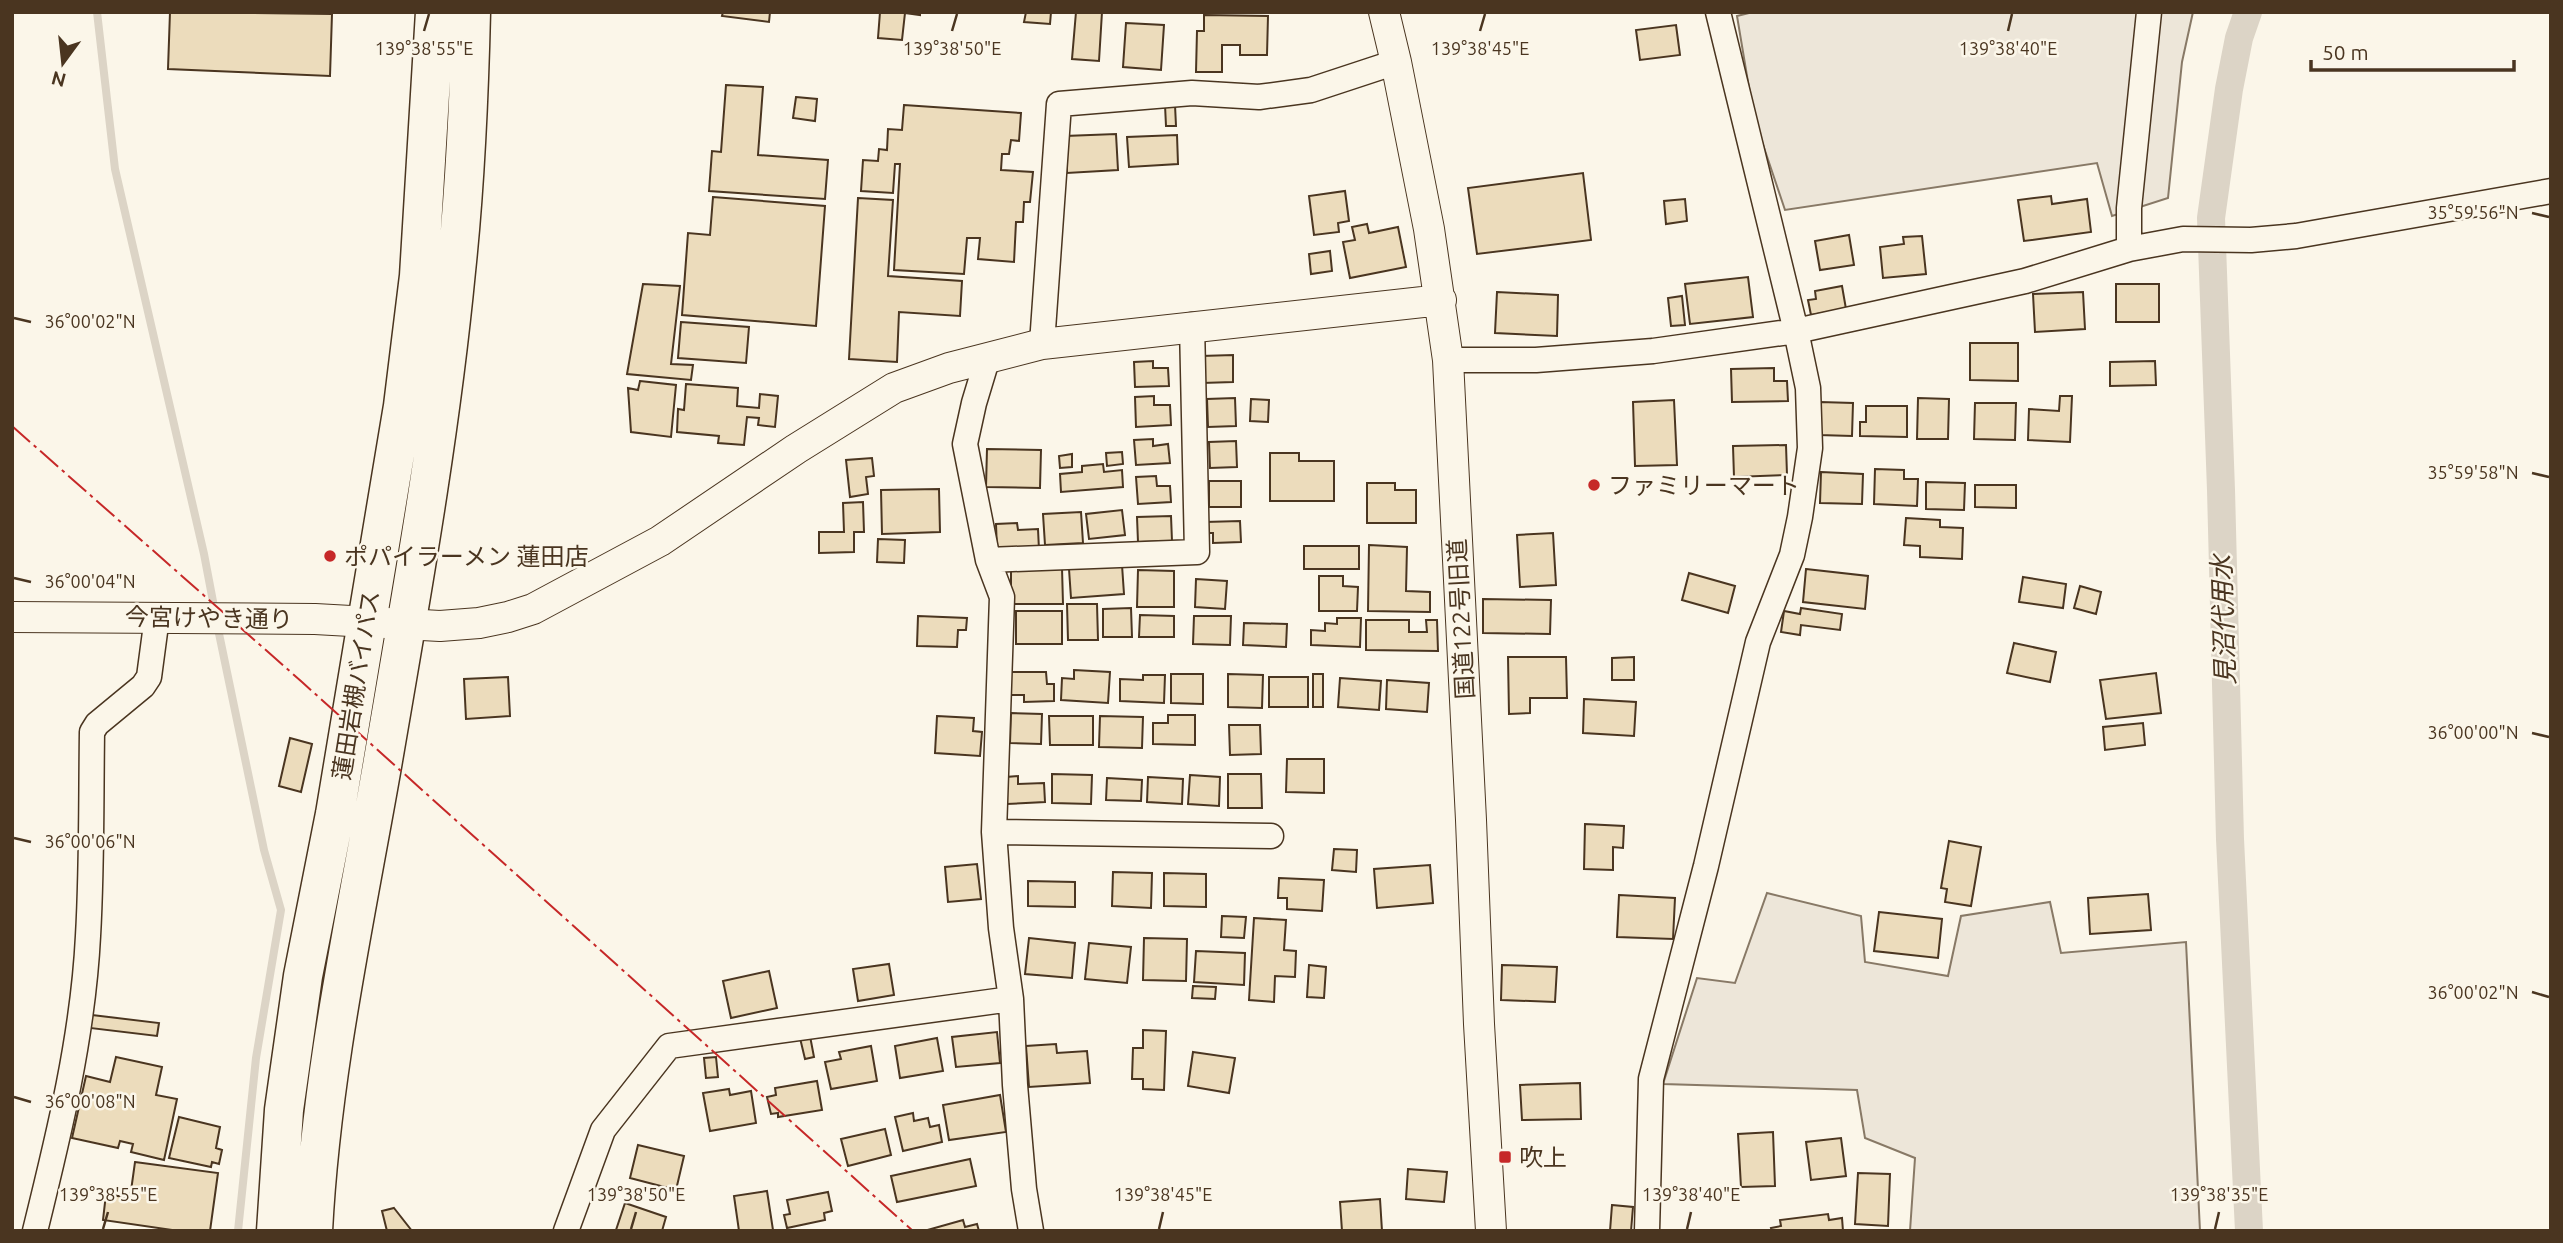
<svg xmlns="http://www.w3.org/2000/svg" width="2563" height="1243" viewBox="0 0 2563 1243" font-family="Ubuntu,'Noto Sans JP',sans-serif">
<rect width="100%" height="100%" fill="#fbf6e9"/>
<path fill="#ede6d9" stroke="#887966" stroke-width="2" d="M1753,12h440l-11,50 -14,136 -56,18 -15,-53 -312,47 -31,-92 -17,-102z
M1767,893l94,23 4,46 83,14 13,-60 89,-14 11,51 125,-11 14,289h-290l5,-73 -50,-20 -8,-48 -194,-6 34,-106 38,5z"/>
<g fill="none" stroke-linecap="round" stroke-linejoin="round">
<path stroke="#dcd4c6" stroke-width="8" d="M97,12l18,157 89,385 11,58
M217,624l47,226 17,60 -25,148 -18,173"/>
<path stroke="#dcd4c6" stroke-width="28" d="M2248,12l-9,26 -10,51 -18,129 10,272 9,349 19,392"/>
</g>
<path fill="#ecdcbc" stroke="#4a3520" stroke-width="2" d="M170,12l162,2 -2,62 -162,-7z
M723,12h47l-1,10 -47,-6z
M880,12h40v3l-15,-2 -3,27 -24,-2z
M1026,12h25l-1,12 -26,-2z
M1076,12h26l-3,49 -27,-2z
M1204,15l64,1 -1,39h-27v-10h-18v27h-26l1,-41h7z
M1126,23l38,2 -3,45 -38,-3z
M1676,25l4,30 -40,5 -4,-30z
M726,85l37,2 -5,68 70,5 -3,39 -116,-8 3,-40 9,1z
M796,97l21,2 -2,22 -22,-3z
M904,105l117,8 -2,28 -8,-1 -2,14h-7l-1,16 32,2 -3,30h-6l-1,20h-7l-2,40 -36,-3 2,-21h-13l-3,36 -70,-4 6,-106h-5l-2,29 -32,-2 2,-31 15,1 1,-12 8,1 1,-21 14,1z
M1165,105h10l1,21h-10z
M1116,134l2,36 -51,3 -2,-37z
M1177,135l1,29 -49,3 -2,-30z
M1583,173l8,67 -114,14 -9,-66z
M1345,191l4,30 -11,2 1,9 -25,3 -5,-39z
M2051,196l1,8 35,-5 4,33 -67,9 -6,-41z
M713,197l112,9 -9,120 -134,-11 6,-82 22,2z
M858,198l35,2 -5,76 74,5 -2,35 -61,-4 -2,50 -48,-3z
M1685,199l2,22 -21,3 -2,-23z
M1367,224l2,9 29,-6 8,40 -56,11 -7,-36 12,-2 -3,-13z
M1849,235l5,30 -34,5 -5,-29z
M1922,236l4,38 -43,4 -3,-31 24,-3 -1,-7z
M1330,251l2,20 -21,3 -2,-20z
M1748,277l5,40 -63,7 -5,-40z
M643,284l37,2 -9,78 22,1 -2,15 -64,-6z
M2116,284h43v38h-43z
M1842,286l4,23 -35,6 -3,-15 8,-1 -1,-8z
M1497,292l61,3 -1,41 -62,-3z
M2083,292l2,37 -50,3 -2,-38z
M1682,296l3,29 -14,1 -3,-28z
M681,322l68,5 -3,36 -68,-5z
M1970,343h48v38l-48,-1z
M1233,355v27l-31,1 -1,-27z
M1153,361v7h15l1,18 -34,1 -1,-25z
M2155,361l1,24 -46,1v-24z
M1774,368v13h13l1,20 -56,1 -1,-33z
M640,381l36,4 -5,52 -40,-5 -3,-44 10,2z
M686,384l52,4 -1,18 22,2 1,-14 18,2 -3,31 -17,-2 1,-7 -12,-1 -3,28 -26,-2 1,-7 -42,-4 1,-23 6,1z
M1154,396v9h16l1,20 -35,2 -1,-30z
M2060,396h12l-2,46 -42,-2 1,-31 30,2z
M1235,398l1,28 -28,1 -1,-28z
M1918,398l31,1 -1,40h-31z
M1251,399l18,1 -1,22 -18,-1z
M1674,400l3,65 -42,1 -2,-64z
M1820,402l33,1 -1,33 -33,-1z
M1975,403h41l-1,37 -41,-1z
M1866,406h41v31l-47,-1v-14h6z
M1153,439v7l15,-2 2,19 -34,2 -2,-25z
M1236,441l1,26 -27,1 -1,-26z
M1786,445l1,30 -53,2 -1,-31z
M987,449l54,1 -1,38 -54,-1z
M1122,452l1,12 -16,2 -1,-13z
M1270,453h29v8h35v40h-64z
M1072,454v13l-12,1 -1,-12z
M872,458l2,18 -8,1 2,17 -18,3 -4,-37z
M1103,464l1,8 18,-2 1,17 -62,5 -1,-18 22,-2v-6z
M1875,469l29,1v9h14l-1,27 -43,-2z
M1821,472l42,2 -1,30 -42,-1z
M1156,476l1,10h13l1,16 -33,2 -2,-27z
M1209,481h32v26h-32z
M1926,482l39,1 -1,27 -38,-1z
M1367,483h28v7h21v33h-49z
M1975,485h41v23l-41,-1z
M939,489l1,43 -58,2 -1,-44z
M863,502l1,30h-10v20l-35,1v-21h25l-1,-29z
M1122,510l3,25 -36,4 -3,-25z
M1081,512l2,31 -38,2 -2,-31z
M1171,516l1,25 -34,1 -1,-25z
M1906,518l34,2v7l23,1 -1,31 -42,-2v-11l-16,-1z
M1240,521l1,21 -28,1v-10h-8v-11z
M1017,523l1,7 20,-1 1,21 -42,1 -1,-27z
M1553,533l3,52 -36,2 -3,-52z
M878,539l27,1 -1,23 -27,-1z
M1369,545l38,2 -1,44 24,1v20l-62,-1z
M1304,546h55v23h-55z
M1122,565l2,29 -53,4 -2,-29z
M1011,568h51l1,36h-52z
M1806,569l62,7 -3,33 -62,-7z
M1138,570l36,1v36h-37z
M1689,573l46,13 -7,27 -46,-13z
M1319,576h24v10l15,1 -1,24h-38z
M2023,577l43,7 -3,24 -44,-6z
M1196,579l31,2 -2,28 -30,-2z
M2080,586l21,6 -5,22 -22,-6z
M1483,599l68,1 -1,34 -67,-1z
M1067,604h30l1,36h-30z
M1131,608l1,29h-29v-28z
M1801,608l41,6 -2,16 -39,-5 -1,10 -19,-3 3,-21 16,3z
M1016,611h46v33h-46z
M1140,615l34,1v21h-35z
M918,616l49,2 -1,12h-8l-1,17 -40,-1z
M1194,616h37l-1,29 -37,-1z
M1337,618h24l-1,29 -49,-2v-15l14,1v-8l12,1z
M1366,620h43v12h18l-1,-12h11l1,31 -72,-1z
M1244,623l43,1 -1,23 -43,-2z
M2014,643l42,9 -6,30 -43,-9z
M1508,657h58l1,41h-37v15l-21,1z
M1634,657v23h-22v-22z
M1074,670l36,2 -2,31 -47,-3 1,-22 12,1z
M1008,672h38l1,12h7v17l-30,1v-7h-16z
M2156,673l5,40 -55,6 -6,-39z
M1171,674h32v30l-32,-1z
M1228,674l35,1 -1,33 -34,-1z
M1313,674h10v33h-10z
M1143,675h22l-1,28 -44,-2v-22l23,1z
M508,677l2,39 -44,3 -2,-40z
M1269,677h39v30h-39z
M1340,678l41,3 -2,29 -41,-3z
M1387,680l42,3 -2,29 -41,-3z
M1584,699l52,3 -2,34 -51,-3z
M1011,713l31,1 -1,30 -31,-1z
M1168,715h27v30l-42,-1v-21h15z
M937,716l37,2 -1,13 9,1 -2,24 -45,-3z
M1049,716h44v29h-43z
M1100,716l43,1 -1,31 -43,-1z
M2143,723l2,22 -40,5 -2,-23z
M1229,725h31l1,29 -31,1z
M290,738l22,6 -11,48 -22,-6z
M1287,759h37v34l-38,-1z
M1052,774l40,1 -1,29 -39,-1z
M1228,774h33l1,34h-34z
M1190,775l30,2 -1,29 -31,-2z
M1018,776v8l26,-1 1,19 -38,2 -1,-27z
M1148,777l35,2 -1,25 -35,-2z
M1107,778l35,2 -1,21 -35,-1z
M1585,824l39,2 -1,22 -10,-1v23l-29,-1z
M1949,841l32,6 -10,59 -26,-4 2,-13 -6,-1z
M1334,849l23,1 -1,22 -24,-2z
M977,864l4,35 -33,3 -3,-35z
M1430,865l3,38 -56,5 -3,-39z
M1113,872l39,1 -1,35 -39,-2z
M1164,873l42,1v33l-42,-1z
M1279,878l45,2 -2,31 -35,-2v-11h-9z
M1028,881l47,1v25l-47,-1z
M2148,894l3,36 -61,4 -2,-36z
M1619,895l56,3 -2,41 -56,-2z
M1879,912l63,7 -4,39 -64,-7z
M1222,916l24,1 -2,21 -23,-1z
M1254,918l32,2 -2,30 12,1 -1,26 -20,-1 -1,26 -25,-2z
M1029,938l46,5 -3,35 -47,-4z
M1144,938l43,1 -1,42 -43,-1z
M1089,943l42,4 -4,36 -42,-4z
M1196,951l49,2 -1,32 -50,-3z
M889,964l5,31 -36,6 -5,-32z
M1309,965l17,2 -2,31 -17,-1z
M1502,965l55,2 -2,35 -54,-2z
M769,971l8,37 -46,10 -8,-37z
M1193,986l23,1 -1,12 -23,-1z
M92,1015l67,8 -2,13 -67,-8z
M1143,1030l23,1 -2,59 -21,-1v-10h-11l1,-31h10z
M997,1032l3,31 -44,4 -4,-30z
M810,1036l4,21 -9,2 -5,-21z
M937,1038l6,33 -43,7 -5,-32z
M1056,1044l1,9 30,-2 3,32 -61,4 -3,-41z
M871,1046l6,35 -46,8 -6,-27 16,-3 -2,-7z
M1193,1052l42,6 -6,35 -41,-7z
M116,1057l46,10 -6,28 21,4 -13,61 -33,-8 2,-8 -13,-3 -2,7 -46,-10 14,-62 24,6z
M716,1057l2,20 -12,1 -2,-20z
M817,1081l5,29 -44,7v-4l-7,1 -4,-17 9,-2 -1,-7z
M1580,1083l1,36 -59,1 -2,-35z
M729,1089l1,6 21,-4 5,32 -46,8 -7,-38z
M1000,1095l6,37 -57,8 -6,-35z
M913,1113l1,8 14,-3 2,9 9,-2 3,17 -39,9 -8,-34z
M179,1117l41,10 -4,21 6,2 -3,14 -7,-2 -1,5 -42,-9z
M885,1129l6,26 -43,11 -7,-27z
M1773,1132l2,54 -34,1 -3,-53z
M1841,1138l5,38 -35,4 -5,-38z
M638,1145l46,11 -8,34 -46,-12z
M970,1159l6,27 -79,16 -6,-26z
M135,1162l83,11 -8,58h-31l-76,-11 3,-26 24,4z
M1408,1169l39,3 -3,30 -38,-3z
M1858,1173l32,1 -2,52 -33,-2z
M767,1191l6,39 -34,1 -5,-35z
M828,1192l4,19 -8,2 1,7 -38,8 -3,-13 6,-1 -3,-14z
M1380,1199l2,32h-40l-2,-29z
M625,1203l41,14 -4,14 -46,-1z
M1612,1205l21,2 -2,24h-21z
M394,1208l18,23h-25l-5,-20z
M1828,1214l1,6 13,-2 1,13h-71l-1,-3 10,-2 -1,-6z
M963,1220l2,7 12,-3 2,7h-55z"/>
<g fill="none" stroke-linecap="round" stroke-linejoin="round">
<defs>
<path id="minor" d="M2129,249v-41l20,-196
M1042,344l17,-240 133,-11 67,4 52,-7 85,-28
M987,360l-13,43 -9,41 23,116 14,37 -8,235 7,96 10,71 4,86 9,104 7,42
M1448,360h88l117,-9 143,-20 229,-50 104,-32 54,-10 68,1 45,-4 255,-45
M988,560l209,-8 -5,-227
M994,832l277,4
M35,1231c24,-97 48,-195 53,-295 4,-68 3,-136 4,-204l5,-8 46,-38 6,-9 8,-60
M566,1231l37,-101 66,-84 342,-47
M1647,1231l4,-152 55,-213 52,-224 34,-87 8,-38 10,-69 -2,-60 -12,-57 -78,-319"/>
<path id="tertiary" d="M1384,12l12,50 33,167 19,131 23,460 8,204 12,207
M12,617l303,2 125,7 39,-3 29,-6 25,-8 127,-68 136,-92 98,-61 55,-20 93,-24 399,-44"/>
<path id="trunk" d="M276,1231l8,-121 19,-134 32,-162 68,-408 16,-130 16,-264
M313,1231c8,-156 42,-311 69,-465 28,-164 58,-329 74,-495 9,-85 13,-173 15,-259"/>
</defs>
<use href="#minor" stroke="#4a3520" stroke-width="27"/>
<use href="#tertiary" stroke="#4a3520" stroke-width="32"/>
<use href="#trunk" stroke="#4a3520" stroke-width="41"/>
<use href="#minor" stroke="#fbf6e9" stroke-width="24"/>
<use href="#tertiary" stroke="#fbf6e9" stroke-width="30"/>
<use href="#trunk" stroke="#fbf6e9" stroke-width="38"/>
<path stroke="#c62828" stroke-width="2" stroke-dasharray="24 5 3.5 5" stroke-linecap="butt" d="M12,426l290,256 611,549"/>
</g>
<path fill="none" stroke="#4a3520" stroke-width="2.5" d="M424,31l5,-17M952,31l5,-17M1480,31l5,-17M2008,31l4,-17M2532,213l17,4M14,318l17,4M2532,473l17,4M14,578l17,4M2532,733l17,4M14,838l17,4M2532,992l17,5M14,1097l17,5M103,1229l5,-17M631,1229l5,-17M1159,1229l4,-17M1687,1229l4,-17M2215,1229l4,-17"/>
<g fill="#c62828" stroke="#fbf6e9" stroke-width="2.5">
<circle cx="1594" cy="485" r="7"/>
<circle cx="330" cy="556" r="7"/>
<rect x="1498" y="1150" width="14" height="14" rx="3.5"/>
</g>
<g text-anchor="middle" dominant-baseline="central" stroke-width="5" stroke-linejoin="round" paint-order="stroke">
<g font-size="24" fill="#4a3520" stroke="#fbf6e9" text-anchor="start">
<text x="1608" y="485">ファミリーマート</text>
<text x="344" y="556">ポパイラーメン 蓮田店</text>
<text x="1519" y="1157">吹上</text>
</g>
<g font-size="24" fill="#4a3520" stroke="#fbf6e9">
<text transform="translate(209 618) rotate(1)">今宮けやき通り</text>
<text transform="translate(1461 619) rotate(-93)">国道122号旧道</text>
<text transform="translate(356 685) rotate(-81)">蓮田岩槻バイパス</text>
</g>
<g font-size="26" font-style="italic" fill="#4a3520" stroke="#fbf6e9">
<text transform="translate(2223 620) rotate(-92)">見沼代用水</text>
</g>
</g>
<g font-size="18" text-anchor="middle" fill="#4a3520" stroke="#fbf6e9" stroke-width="5" stroke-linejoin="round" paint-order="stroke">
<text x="424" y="55">139°38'55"E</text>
<text x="952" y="55">139°38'50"E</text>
<text x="1480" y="55">139°38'45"E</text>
<text x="2008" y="55">139°38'40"E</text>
<text x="2473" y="219">35°59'56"N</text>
<text x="90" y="328">36°00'02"N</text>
<text x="2473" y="479">35°59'58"N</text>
<text x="90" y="588">36°00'04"N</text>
<text x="2473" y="739">36°00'00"N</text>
<text x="90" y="848">36°00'06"N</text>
<text x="2473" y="999">36°00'02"N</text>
<text x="90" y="1108">36°00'08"N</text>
<text x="108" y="1201">139°38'55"E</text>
<text x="636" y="1201">139°38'50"E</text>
<text x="1163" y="1201">139°38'45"E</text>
<text x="1691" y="1201">139°38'40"E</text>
<text x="2219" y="1201">139°38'35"E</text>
</g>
<rect width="2563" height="1243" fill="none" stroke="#4a3520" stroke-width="28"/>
<g transform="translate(63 63) rotate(195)" stroke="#fbf6e9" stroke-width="5" paint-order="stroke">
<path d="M0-5L12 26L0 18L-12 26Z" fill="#4a3520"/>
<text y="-10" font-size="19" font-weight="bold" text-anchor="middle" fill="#4a3520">N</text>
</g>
<path d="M2311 60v10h203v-10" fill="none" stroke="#4a3520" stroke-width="3.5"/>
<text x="2322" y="60" font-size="21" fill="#4a3520" stroke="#fbf6e9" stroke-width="5" paint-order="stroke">50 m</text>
</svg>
